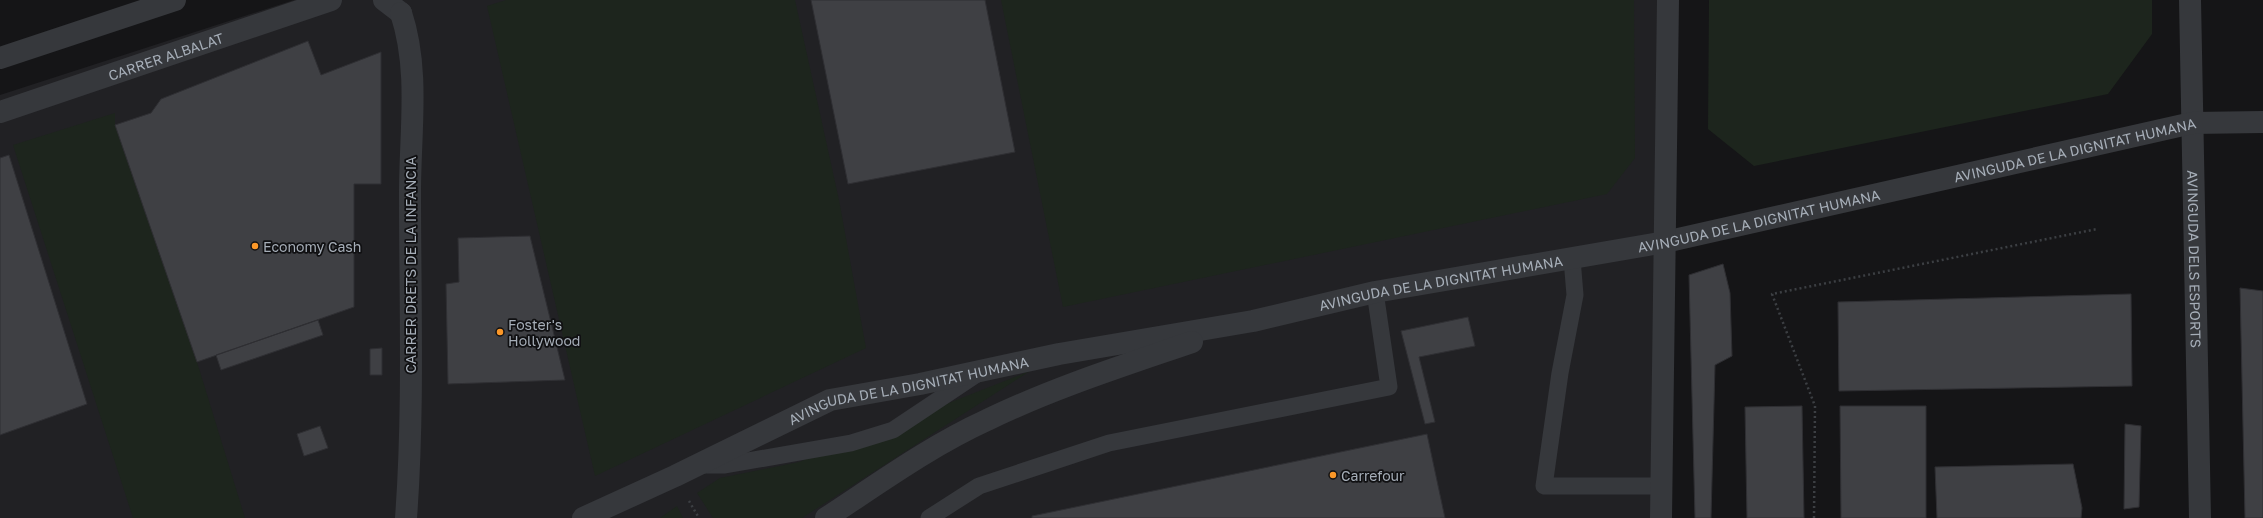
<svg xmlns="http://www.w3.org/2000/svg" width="2263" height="518" viewBox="0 0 2263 518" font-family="'Golos Text',sans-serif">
<rect width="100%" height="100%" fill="#151517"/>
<path fill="#212124" d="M294,0h1365l-8,518h-1651v-423z"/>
<path fill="#1d251d" d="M506,0h289l44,200 27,148 -271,128 -108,-470z
M1001,0h633l1,158 -28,36 -544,113z
M1709,0h443v34l-44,60 -354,72 -46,-37z
M115,113v12l82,237 48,156h-112l-120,-373z
M1030,371l-228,147h-89l-16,-25 23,-15 79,-16z
M677,506l6,12h-23z"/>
<path fill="#3f4044" stroke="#2f2f33" d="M811,0h174l30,152 -167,32z
M308,41l13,34 60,-23v132h-27v123l-157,55 -82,-237 36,-12 10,-14z
M9,155l78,249 -87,31v-277z
M530,236l35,144 -117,4 -2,-100 13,-2 -1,-44z
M1723,264l7,29 2,63 -17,9 -4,153h-16l-6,-243z
M2240,288l23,3v227h-18z
M2131,294l1,92 -293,5 -1,-89z
M1468,317l7,29 -56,11 16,65 -10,2 -24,-93z
M318,320l5,15 -102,35 -5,-15z
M382,348v27h-12v-26z
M1802,406l2,112h-57l-2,-111z
M1840,406h86v112h-85z
M2125,424l16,2 -2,81 -15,2z
M320,426l8,22 -24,8 -7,-22z
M1427,434l18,84h-413v-2z
M2073,464l9,44 -1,10h-144l-2,-51z"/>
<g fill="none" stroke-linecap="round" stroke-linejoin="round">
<path stroke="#3c3f43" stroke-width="2.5" stroke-dasharray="2 3" stroke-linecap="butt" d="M689,501l10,17
M1814,518l1,-112 -43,-112 325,-65"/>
<path stroke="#36383c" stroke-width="17" d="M1572,259l3,36 -15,78 -16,113h117
M700,465h25l126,-22 42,-13 84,-56
M929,518l50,-32 130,-43 280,-56 -14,-95"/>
<g stroke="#36383c" stroke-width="22">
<path d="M384,0l17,13"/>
<path id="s1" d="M2190,0l10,518"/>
<path d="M401,13c19,57 9,119 9,179 0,109 4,218 -4,326"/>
<path d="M0,58l175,-58"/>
<path id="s2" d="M0,112l331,-112"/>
<path id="s3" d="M583,518l92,-42 155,-76 90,-16 139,-30 194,-33 122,-29 290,-50 527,-119 71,-1"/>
<path d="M826,518c52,-34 104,-72 161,-98 66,-32 135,-54 205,-78"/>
<path d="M1661,518l7,-518"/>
</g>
</g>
<g fill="#fc9828" stroke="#101012" stroke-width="1.5">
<circle cx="255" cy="246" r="4"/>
<circle cx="500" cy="332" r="4"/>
<circle cx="1333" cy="475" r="4"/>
</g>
<g text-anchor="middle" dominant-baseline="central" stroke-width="3.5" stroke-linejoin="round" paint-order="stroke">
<g font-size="14" fill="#a6aeb8" stroke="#101012">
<text stroke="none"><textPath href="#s2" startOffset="175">CARRER ALBALAT</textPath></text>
<text stroke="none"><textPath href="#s3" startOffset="1544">AVINGUDA DE LA DIGNITAT HUMANA</textPath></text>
<text stroke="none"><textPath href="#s3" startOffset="1220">AVINGUDA DE LA DIGNITAT HUMANA</textPath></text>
<text stroke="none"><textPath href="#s1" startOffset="259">AVINGUDA DELS ESPORTS</textPath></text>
<text transform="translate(410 265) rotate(-90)">CARRER DRETS DE LA INFANCIA</text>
<text stroke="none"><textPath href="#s3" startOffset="896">AVINGUDA DE LA DIGNITAT HUMANA</textPath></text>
<text stroke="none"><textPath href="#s3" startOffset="352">AVINGUDA DE LA DIGNITAT HUMANA</textPath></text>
</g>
<g font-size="14" fill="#a6aeb8" stroke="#101012" text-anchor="start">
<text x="263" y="246">Economy Cash</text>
<text x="508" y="324">Foster's<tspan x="508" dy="16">Hollywood</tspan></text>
<text x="1341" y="475">Carrefour</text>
</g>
</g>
</svg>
